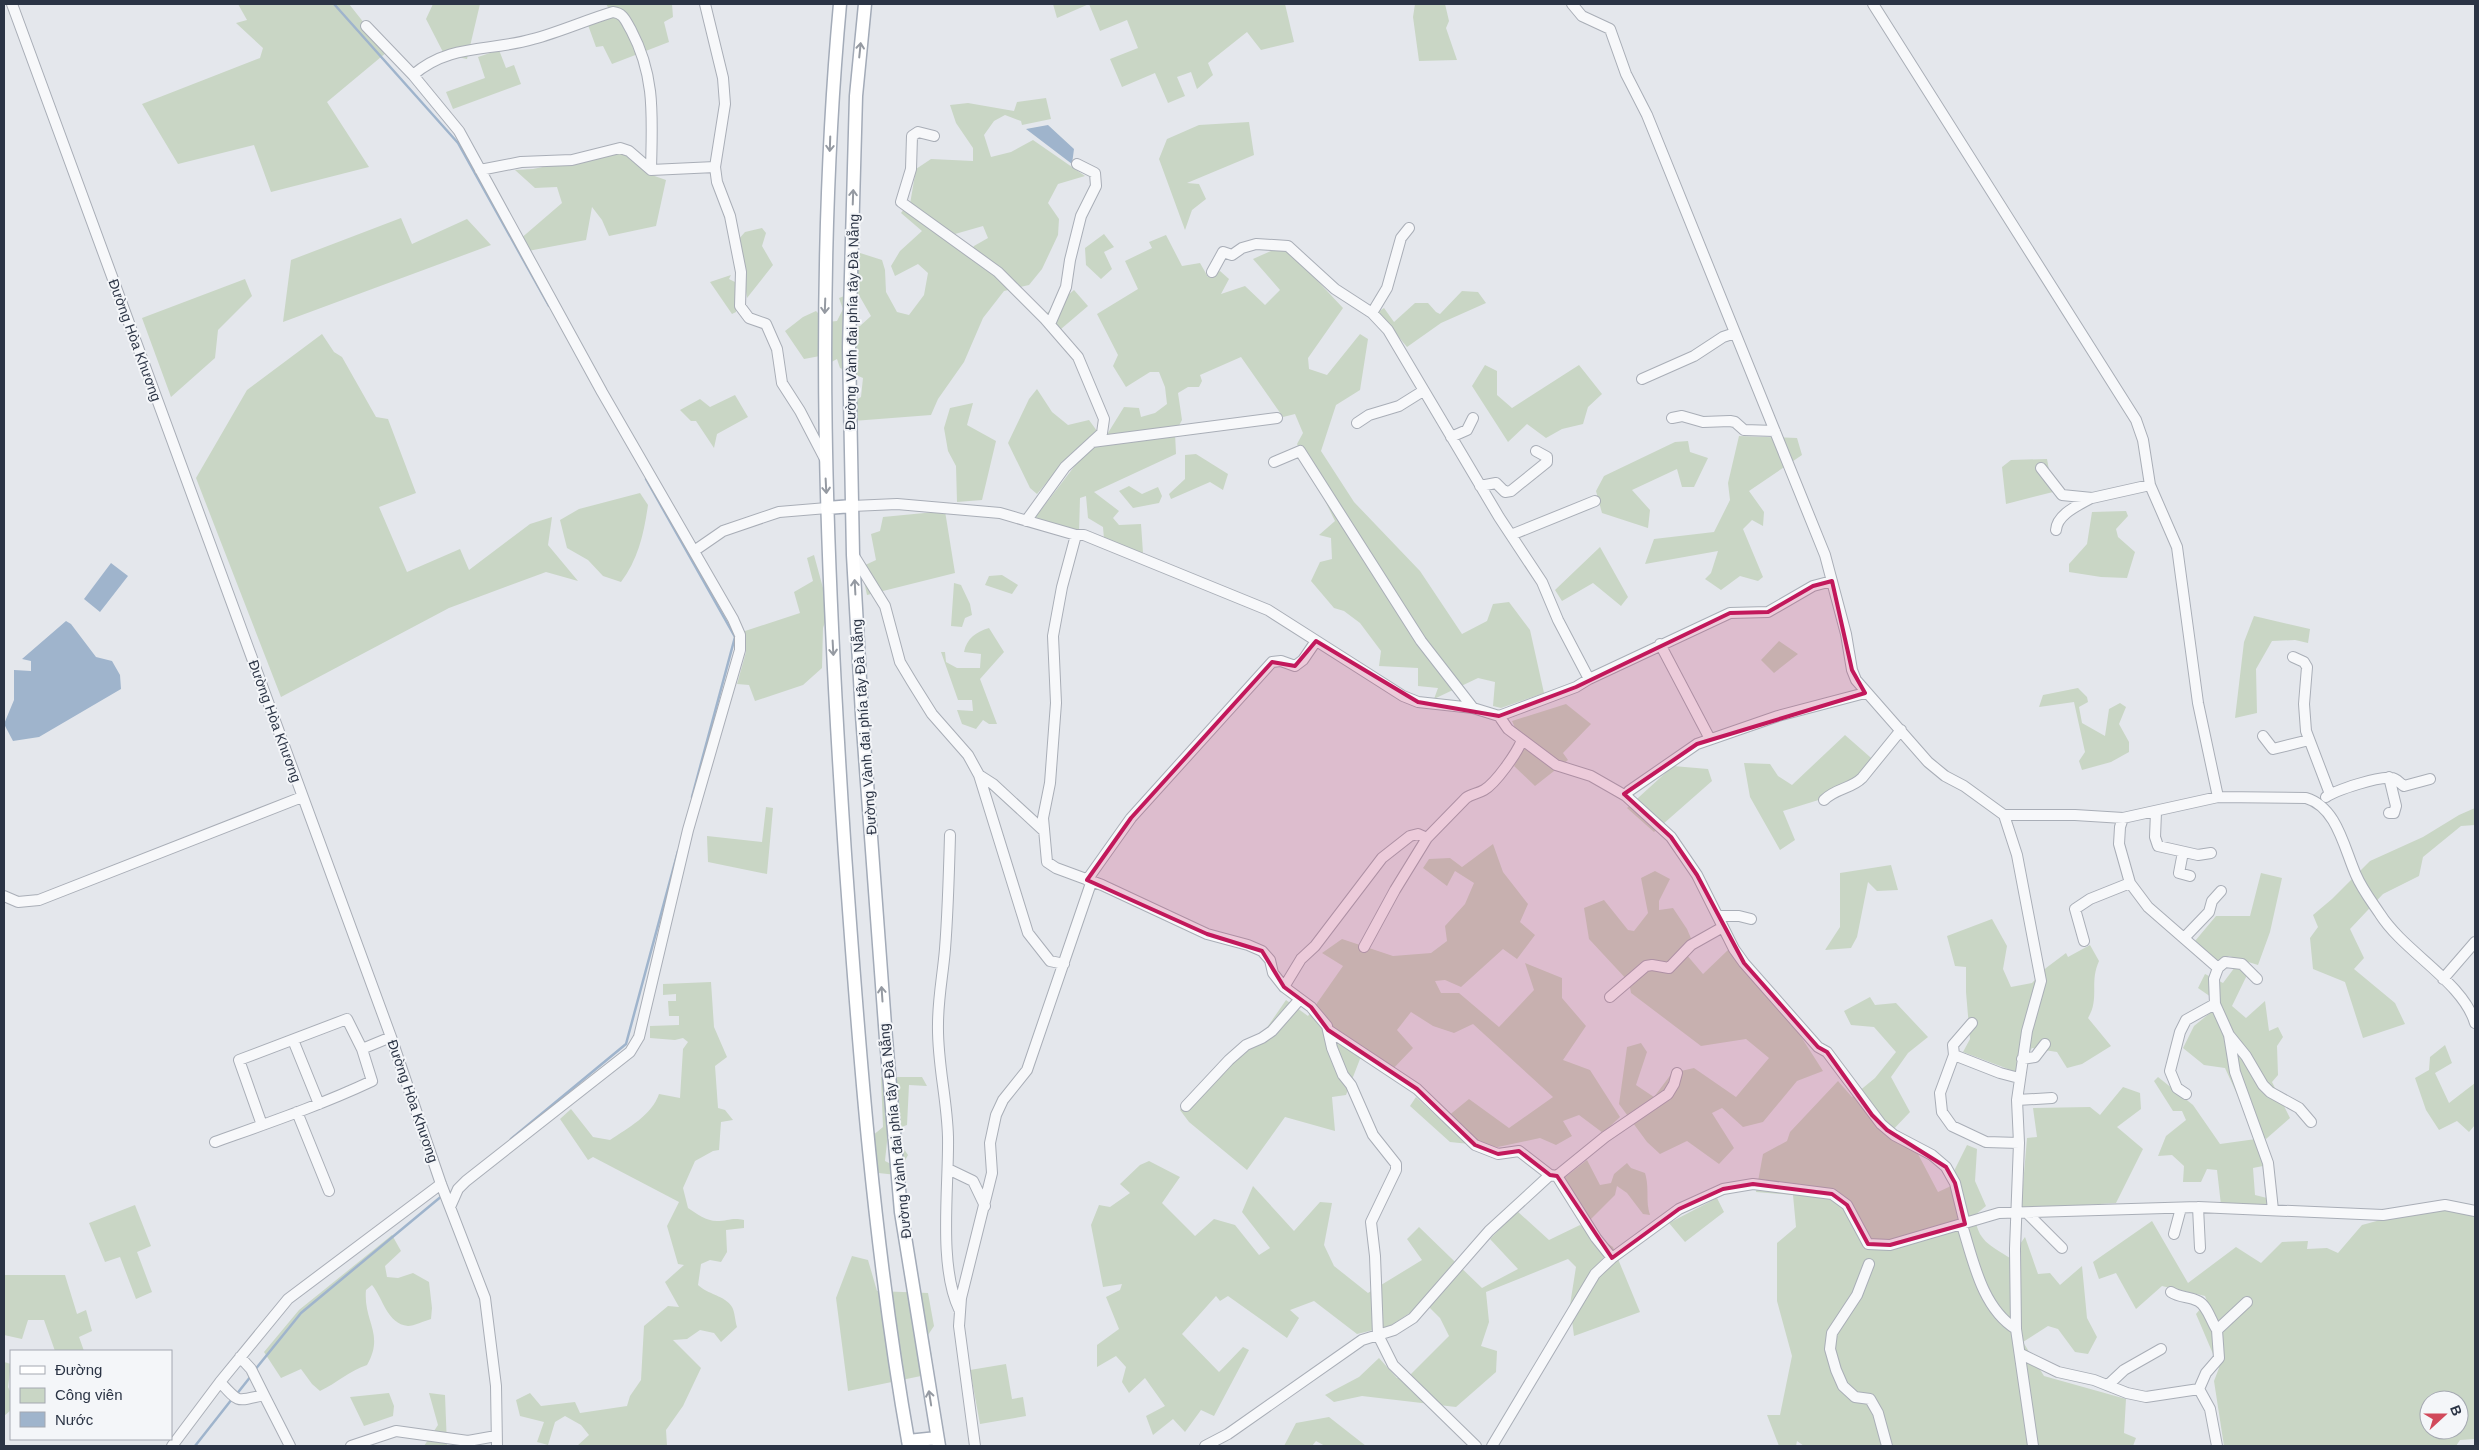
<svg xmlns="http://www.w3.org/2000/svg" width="2479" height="1450" viewBox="0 0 2479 1450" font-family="Helvetica,sans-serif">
<rect width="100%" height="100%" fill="#e4e7ec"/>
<path fill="#c9d6c5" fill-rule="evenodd" d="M238,4h111l38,48 -60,50 42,65 -98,25 -17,-47 -76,19 -36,-60 118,-46 3,-10 -27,-25 11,-3z
M433,4h47l-13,55 -23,-5 -18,-35z
M606,4h66l1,13 -9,5 5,20 -57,22 -9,-18 -7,1 -8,-22 24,-11z
M1053,4h232l9,38 -33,8 -14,-18 -39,31 5,12 -16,14 -6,-17 -14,5 8,19 -17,7 -13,-30 -33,14 -12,-28 28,-11 -11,-28 -27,11 -11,-27 -32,14z
M1415,4h30l4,17 -3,7 11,32 -38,1 -6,-44z
M499,50l7,18 8,-3 7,19 -68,25 -7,-17 39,-14 -7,-21z
M1046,98l5,21 -29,6 -1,-4 -16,-6 -11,6 -10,14 7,22 20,-5 22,-12 52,36 -27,8 -10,19 11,16 -1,16 -16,34 -13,16 -25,6 -21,27 -19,44 -26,37 -7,16 -78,6 -2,-18 10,-6 2,-19 -23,-10 -3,-9 -15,8 -2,-11 -16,3 -19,-28 18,-14 13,-6 11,11 10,-1 6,-12 -4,-11 11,-4 8,11 -13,15 2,7 13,-1 11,-10 -26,-45 12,-19 25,8 3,10 1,22 11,20 12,3 15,-20 4,-22 -10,-9 -23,12 -4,-10 9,-15 22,-20 -21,-18 3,-4 64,46 6,-9 14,-8 -5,-12 -28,8 -45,-30 6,-35 15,-10 42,2v-13l-17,-25 -6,-18 18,-2 46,8 3,-9z
M1249,122l5,33 -67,28 12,1 7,15 -14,11 -7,20 -26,-71 8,-20 32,-14z
M624,150l22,23 20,7 -10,46 -47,10 -7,-16 -10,-13 -6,33 -58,11 -9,-11 43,-37 -5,-16 -22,1 -20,-18 18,-1z
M401,218l11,26 55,-25 24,26 -208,77 8,-62z
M762,228l4,5 -4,13 11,19 -26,33 -9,-58 7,-8z
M1104,234l10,13 -10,5 8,17 -11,10 -15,-14 -1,-17z
M1166,235l16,31 18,-3 8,14 12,-6 9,8 -8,15 24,-8 20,19 15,-15 -27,-31 31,-14 59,63 -35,50 1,11 18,6 33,-41 8,5 -8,51 -24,15 -15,46 33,51 66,69 42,63 25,-13 6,-17 16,-2 21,28 14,63 -43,15 -8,-2 2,-24 -17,-4 -44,21 4,-11 -20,-2v-18l-39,-2 2,-15 -21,-28 -16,-12 -10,-3 -23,-27 9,-19 12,-3 -1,-21 -12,-3 16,-14 -38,-77 6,-11 -8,-19 -12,3 -42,-60 -41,18 2,6 -3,6h-11l-10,6 4,27 -7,13 1,21 -82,38 25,19 -6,7 6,7 22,-1 2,29 -39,-14 -1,-12 -15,-9 -2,-22 -6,2 -1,34 -45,-13 46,-60 23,-18 21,-34 15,1 2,9 14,-4 12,-9 -2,-17 -6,-15h-9l-24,15 -13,-21 5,-11 -21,-41 41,-25 -13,-28 27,-13 -3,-6z
M731,275l-2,4 6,3 1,30 -4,2 -22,-32z
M245,279l7,17 -34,34 -3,28 -44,39 -29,-79z
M1074,290l14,16 -27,23 -14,-16z
M1462,291l16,1 8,11 -45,20 -34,24 -29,-35 6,-4 10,14 21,-19h13l8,9 4,2z
M322,334l12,18 8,5 34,60 12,2 28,74 -37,14 28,65 53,-23 9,21 61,-46 22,-7 -4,28 30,36 -32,-9 -97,36 -168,89 -85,-219 51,-88z
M1485,365l12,6v24l15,13 67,-43 23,29 -14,13 -5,17 -21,5 -16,9 -19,-14 -19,18 -36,-56z
M1037,389l15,23 16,13 21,-5 8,11 -28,25 -32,38 -7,-6 -22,-45 21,-44z
M735,395l13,22 -31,17 -3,14 -18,-27h-5l-11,-11 20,-11 10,8z
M973,403l-6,22 29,16 -14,59 -25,2 -1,-36 -8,-15 -4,-23 6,-20z
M1739,436l58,2 5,17 -53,36 15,21 -1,14 -11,-6 -9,9 20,48 -5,4 -18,-5 -19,14 -16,-11 6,-6 7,-22 -73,13 9,-25 60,-7 16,-32 -2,-17z
M1688,441l2,11 18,6 -14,29h-12l-5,-18 -45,21 18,20 -2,18 -46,-15 -6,-22 8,-15 71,-34z
M1196,454l32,20 -5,16 -13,-8 -39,17 -2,-5 16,-15v-24z
M2047,459l6,33 -47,12 -4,-37 9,-7z
M1129,486l13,8 16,-7 4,9 -3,7 -26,5 -14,-17z
M640,493l8,12c-4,28 -10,55 -27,77l-18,-6 -15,-16 -21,-12 -7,-28 19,-11z
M945,511l10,62 -88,22 -6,-28 15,-7 -5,-26 9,-3 3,-14z
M2126,511l2,5 -12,13 2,8 17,15 -8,26 -26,-1 -32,-5v-8l18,-20 5,-32z
M1600,547l28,50 -7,9 -28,-23 -31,18 -7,-11z
M814,555l15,55 -6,18 -1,40 -19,17 -48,16 -6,-16 -12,-1 9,-32 -1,-21 55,-18 -6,-21 19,-11 -6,-23z
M1002,575l16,10 -6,9 -27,-9 4,-9z
M954,583l7,2 9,19 2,11 -7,3 -3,9 -11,-1z
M2254,616l56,13 -2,14 -13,-3 -23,1 -16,28 1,44 -22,5 9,-76z
M989,628l15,24 -24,27 17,45h-8l-6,-4 -7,9 -14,-5 -5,-14 16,1 -1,-11h-14l-17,-48h4l1,10 11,6h23l1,-14 -17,-2c3,-14 12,-20 25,-24z
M1779,641l19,13 -24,19 -13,-13z
M2078,688l9,9 1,5 -9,5 3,16 23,13 4,-27 11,-6 6,4 -7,17 10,18v10l-18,10 -29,8 -3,-9 6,-9 -11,-50 -35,5 4,-12z
M1566,704l25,20 -28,29 5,7 -33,26 -21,-20 10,-18 -12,-27z
M1845,735l33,29 -53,34 -42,13 12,29 -15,10 -30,-53 -6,-34 26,1 8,12 14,9z
M1673,766l35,3 4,12 -58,51 -27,-24z
M766,807l7,1 -6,66 -59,-12 -1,-26 55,6z
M2475,808v17l-14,1 -38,31 -4,19 -36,18 -33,35 14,29 -10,11 41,34 10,21 -42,14 -18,-56 -32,-13 -3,-31 8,-11 -5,-12 19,-16 38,-38 53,-24 36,-22z
M1493,844l10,28 25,32 -8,18 15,13 -18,24 -14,-10 -42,38 -16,-7 -10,1 6,12h18l40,34 35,-37 -9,-27 37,15v20l24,28 -23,34 27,10 30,47 -17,16 -24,-18 -16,6 9,15 -16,9 -16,-7 -42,9 -48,-5 -40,-36 6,-9 26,24 27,-22 40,29 44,-31 -80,-73 -19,9 -21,-7 -22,-14 -14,18 16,18 -24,25 -24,-16 -5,2 -14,36 -14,2 3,34 -50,-14 -38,53 -58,-48 -9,-12 56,-62 28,-16 22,-32 22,16 35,-50 -21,-13 20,-14 51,17 38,-3 16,-12 -2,-15 20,-22 9,-21 -19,-12 -8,15 -24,-18 6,-9 21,-1 12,9z
M1891,865l7,25 -21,1 -9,-9 -11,55 -6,11 -26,2 15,-23v-54z
M1655,871l15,8 -11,22v9l14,-2 14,21 6,14 -7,11 17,20 25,-24 72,85 23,36 -26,10 -34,41 -20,5 -21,-19 -10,5 22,35 -15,16 -32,-23 -27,13 -13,-12 -28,-38 8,-57 14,-4 6,9 -11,33 18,12 18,-24 22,-5 42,29 33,-39 -23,-19 -45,7 -70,-53 -2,-11 -40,-43 -5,-31 20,-8 24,30 6,1 14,-18 -7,-35z
M2261,873l21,5 -12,54 -12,33 -29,-9 -12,6 -22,-21 21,-25h34z
M1992,919l15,27 -4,23 8,18 21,-4 14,-15 20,-15 2,4 22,-12 9,16c-10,22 1,37 -11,57l23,28 -29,18 -15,4 -10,-16 -25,-4 -16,24 -53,-20 7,-13 -4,-47v-25l-11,-1 -8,-30z
M2235,967l13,6 -16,33 14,12 19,-17 4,30 9,-4 5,10 -6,9 1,29 -6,7 18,36 -24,21 -18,-21 -23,-50 -21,-3 -21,-17 11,-22 27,-22 -23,-16 7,-14 18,9z
M711,982l3,45 13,30 -12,9 3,42 7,2 8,10 -12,2 -2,28 -6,1 -18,10 -12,27 5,20c9,6 18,13 29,13 11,0 15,-4 27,-1v8l-18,2 1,22 -6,10 -11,-2 -9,4 -3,21c9,9 28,11 34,22 3,5 3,14 5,20l-16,15 -7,-9 -14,-3 -13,9 -14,1 28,28 -18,38 -17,24 1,16h-90l12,-11 -8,-10 -16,-9 -10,6 -7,23 -11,-3 7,-20 -24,-6 -4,-16 14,-7 11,13 34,-4 5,11 47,-7 3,-10 11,-16 3,-54 24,-20 11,1 -14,-25 19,-17 -6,-1 -11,-38 12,-24 -86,-45 -5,3 -28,-41 11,-10 22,28 17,3c18,-12 42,-25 49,-46l21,4 3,-49 5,-7 -5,-4 -8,2 -25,-2v-12l29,-1v-9h-10l-1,-15h8v-7l-13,1v-11z
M1870,997l5,8 21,-2 32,34 -20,16 -17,24 19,35 -22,23 30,19 20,38 13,-6 4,-17 12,-24 10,4 -2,32 11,25 -11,9c2,26 15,30 35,43l15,-21 13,37 12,-1 10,12 22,-19 5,52 10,19 -9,17 -13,-2 -17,-23 -10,-3 -25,16 21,34 82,23 -2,34 12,5 -3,8h-329l-7,-5 -1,5h-17l-12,-31h13l12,-59 -15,-55v-58l19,-16 -3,-32 -37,-3 7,-38 24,-13 3,-9 48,-51 14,16 23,-19 21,-26 -22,-25 -23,-2 -7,-14z
M2445,1045l7,18 -17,10 14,30 26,-20v42l-6,7 -12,-11 -18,9 -13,-20 -11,-32 14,-8 1,-13z
M881,1077h41l5,9 -18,-1 -2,40 -19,7 -3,29 6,3 13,-15 4,6 -11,20 -28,-3 -3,-31 17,-14z
M2158,1077l35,28 27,39 36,-5 7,27 -10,2 2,27 20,5 1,6 -55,-1 -4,-35 -10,-1 -6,13h-18l1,-16 -12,-11 -14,1 8,-20 20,-16 -4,-9h-9l-19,-30z
M2123,1087l17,6 1,16 -24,18 26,22 -27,54 -95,6 6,-71 10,-1 -4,-29 57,-1 10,8z
M1587,1160l13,25 11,-2 3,-9 13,-11 4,5 14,5c5,17 0,27 5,42l-7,-1 -16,-21 -10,-7 -2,9 -25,25 -26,-42z
M1149,1161l31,16 -18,26 33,33 19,-17 21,6 24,30 11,-7 -28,-36 11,-26 41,45 26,-29 12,1 -8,42 10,21 34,27 54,-33 -15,-21 12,-12 63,61 36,-19 -28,-30 27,-28 32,29 31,-15 33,22 27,65 -66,24 -4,-31 6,-38 -8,-8 -82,33 3,30 -8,24 16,5 -1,21 -40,35 -94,-11 -28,6 -9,-7 34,-18 20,-19 18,20 13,-3 39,-39 -9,-18 -15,-15 -35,23 -33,8 -43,-33 -24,9 9,8 -12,20 -59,-42 -8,5 -4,-5 -34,38 37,38 24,-25 6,3 -35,66 -13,-6 -16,22 -12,-13 -20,16 -7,-19 19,-10 -20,-28 -16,15 -7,-11 4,-15 -10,-11 -19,11v-22l22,-16 -13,-32 14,-7 2,-6 -19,3 -12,-62 8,-20 11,2 20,-14 -10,-9 20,-19z
M1717,1198l7,14 -39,30 -16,-19z
M135,1205l16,41 -14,6 15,40 -16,7 -16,-42 -15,5 -16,-39z
M2432,1206l43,9v224l-15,1 -4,6h-232l-10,-65 5,-13 -23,-54 11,-13 -2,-5 -43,-10 -26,23 -20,-36 -17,6 -6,-17 59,-41 36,62 48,-36 25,16 21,-21 26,-1 -1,8 20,-1 11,5 24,-28zM2429,1400h30v30h-30z
M392,1235l9,16 -16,15 2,11 11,1 15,-5 16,9 3,26 -1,11c-7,2 -17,7 -23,7 -21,-2 -25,-28 -36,-41l-6,5c-3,31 19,44 1,75 -18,6 -30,18 -47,26l-8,-7 -11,-15 -20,9 -17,-26 35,-42z
M852,1256l16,4 9,31 51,2 6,33 -6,9 4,23 -11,18 -73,15 -12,-93z
M4,1275h61l12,39 9,-4 6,21 -13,6 5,14h-29l-11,-31h-16l-6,19 -18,-4z
M4,1362l7,2 -3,23 3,6v17l-7,6z
M1006,1364l6,35 11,-2 3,19 -46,8 -10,-54z
M389,1393l5,13 -1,10 -29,10 -14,-29z
M429,1393l16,2 2,51h-23l14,-21z
M1329,1417l37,29h-41l-9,-5 -4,5h-28l12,-23z"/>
<path fill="#9fb4cc" d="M1048,125l26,24 -2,15 -46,-35z
M111,563l17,13 -28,36 -16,-13z
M66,621l5,3 25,33 16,4 8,14 1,14 -82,48 -26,4 -9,-17 10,-24v-30l17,1v-10l-9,-2z"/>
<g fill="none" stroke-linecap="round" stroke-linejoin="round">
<path stroke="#9fb4cc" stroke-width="2.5" d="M334,4l124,139 91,163
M646,479l89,158 -43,160
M511,1139l115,-95 52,-193
M254,1371l47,-58 142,-118
M236,1395l15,-19
M195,1446l37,-47"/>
<defs>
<path id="minor" d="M12,4l379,1033 50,147 44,114 11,88 1,60
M705,4l18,74 2,26 -10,63 2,15 13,34 11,56 -1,34 9,12 17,6 11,25 5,34 18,28 25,48
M1572,4l10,12 28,13 16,45 21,41 178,440 21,79 6,36 4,10 72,82 17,14 19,10 40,29 13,40 24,126 -14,50 -10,69 2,43 -4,106 1,80 17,117
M1873,4l263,416 7,20 7,45 27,62 21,156 20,94 88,1c31,9 38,50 50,77 6,14 16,27 24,39 24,38 83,68 95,109
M366,26l47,49 46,56 143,261 131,227 7,16v15l-52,180 -49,207 -9,15 -164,129 -8,8 -8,18
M413,75c37,-32 76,-23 120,-36 27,-7 53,-19 80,-27 11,1 13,10 18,18 25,47 21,88 20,140
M934,136l-16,-4 -6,4 -1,33 -10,33 97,70 47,47 33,38 26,62 -2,14 -37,34 -39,54
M480,170l41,-8 51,-2 48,-12 9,3 22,19 64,-3
M1212,272l11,-20 9,3 10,-7 14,-4 32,2 47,43 37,24 16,17 111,187 43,65 16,38 31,59
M1372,313l15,-25 14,-50 8,-10
M1050,324l16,-37 4,-27 11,-44 15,-30 -1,-13 -18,-9
M1642,379l52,-23 29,-19 12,-4
M1672,418l10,-2 21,6 27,-1 5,1 9,8 31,1
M1357,423l12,-8 30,-9 24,-15
M1451,437l16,-7 6,-12
M1092,442l185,-24
M1274,462l26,-11 121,190 52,67
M2041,468l21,27 30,3 58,-13
M1480,486l16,-3 9,9 6,-1 36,-29v-5l-11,-6
M852,506l45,-2 103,9 76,22h8l184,75 135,86 15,6 55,6 26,8 9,13 48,36 35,11 35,20 45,41 26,38 37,74 10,14 74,84 9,5 54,72 13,11 38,20 14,12 9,16 10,41
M2056,530c1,-16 23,-25 35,-32
M1076,535l-14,52 -9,49 3,67 -6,80 -7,35 4,44 9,6 46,17 105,49 41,11 14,6 8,9 3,13 11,14 27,20 16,19 5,22 11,27 8,10 22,50 23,29v6l-25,52 4,34 3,79 15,30 83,81
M1511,535l84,-34
M694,551l29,-20 56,-19 48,-4
M854,556l31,50 15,56 12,20 20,32 36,41 11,20 49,158 22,28 14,3
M1660,644l50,95
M2293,657l11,5 3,5 -3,37 2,27 24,63
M1499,716l77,-29 13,-8 141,-66 38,-1 45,-26 19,-5
M2263,736l10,13 36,-9
M979,775l14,9 51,47
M2389,777l7,29 -2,7h-5
M1626,796l3,-5 68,-47 81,-28 87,-23
M2326,797c10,-7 53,-21 65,-19 6,0 8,5 13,8l26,-7
M1824,800c12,-12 27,-11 38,-22l39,-48
M2156,812l-1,25 3,9 40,9 13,-2
M2004,815h71l48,3 95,-21
M2123,818l-3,9 -1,17 11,39 18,24 70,61
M950,835c-1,38 -2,76 -5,114 -2,25 -7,49 -7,75 -1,38 9,74 10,113 1,49 -10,128 11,172
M2183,852l-4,21 11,3
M1087,880l44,-62 141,-156 9,-1 14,5 8,-6 13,-19
M4,896l14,6 21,-2 263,-103
M1718,916h21l12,3
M2184,938l25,-26 3,-11 9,-10
M2084,941l-9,-32 15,-10 40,-16
M1364,947l31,-57 32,-52 39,-40c5,-4 11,-4 18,-8 12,-7 33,-37 38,-50
M2257,979l-15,-15 -17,-2 -7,6 -4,11 1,25 14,31 6,37 33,91 5,47
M2443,979l32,-37
M1284,987l17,-28 14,-13 67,-88 28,-22 8,-2 9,4
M1610,997l36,-31 6,-1 17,3 22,-23 32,-18
M1972,1023l-19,22 1,10 -14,38 2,19 10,14 34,16 33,1
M1328,1030l89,59 58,56 23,9 21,-3 31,24
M2229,1035l17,21 17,29 7,7 29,16 12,14
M293,1040l26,64
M362,1049l29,-12
M1954,1055l46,18 19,5
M2022,1059l13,-2 10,-13
M2186,1094l-9,-6 -7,-17 10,-39 6,-12 29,-16
M2017,1100l35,-2
M1186,1106l43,-46 17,-15 16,-7 10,-7 28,-32
M297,1112l32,79
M215,1142c53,-19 106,-37 157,-61l-10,-32 -15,-30 -108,41 23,65
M948,1169l25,12 12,25
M1557,1176l39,62 16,20
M2198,1207l2,41
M2027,1213l35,35
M1962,1225c11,35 20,83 54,104
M2174,1234l7,-26
M1869,1264l-12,31 -25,38 -2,16 6,21 7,16 12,11 15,2 8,14 9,33
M2171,1292c9,6 18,4 27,9 9,4 13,20 19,29
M2021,1354l37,18 36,8 33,13 19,4 53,-8 11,20 7,37
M240,1357l11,12 13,26
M220,1382c20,22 16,19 44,13l26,51
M2108,1385l16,-15 37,-21
M2199,1389l7,-16 13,-15 -2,-28 30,-28
M172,1446l48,-64 68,-83 153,-115
M351,1446l45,-15 72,10 28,-5
M975,1446l-16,-120 2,-28 31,-125 -2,-30 6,-28 7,-15 24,-30 64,-187
M1205,1446l23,-12 134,-94 32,-10 19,-12 76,-87 61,-56 7,1 48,-39 63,-43 6,-10 3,-11
M1492,1446l103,-172 17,-16 67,-49 44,-20 30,-5 79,10 15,11 21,39 22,1 109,-32 199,-6 185,8 62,-10 30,6"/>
<path id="major" d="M840,4c-26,283 -14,567 5,850 14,198 29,396 64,592
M865,4l-9,92 -7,252 4,207 9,160 24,324 15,173 38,234
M827,508l25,-2
M908,1441l29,-3"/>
</defs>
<use href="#minor" stroke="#a9aeb7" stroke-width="12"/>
<use href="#major" stroke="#a3abb8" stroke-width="15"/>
<use href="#minor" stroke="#f7f8fa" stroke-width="10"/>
<use href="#major" stroke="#fff" stroke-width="12"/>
</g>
<defs><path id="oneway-shaft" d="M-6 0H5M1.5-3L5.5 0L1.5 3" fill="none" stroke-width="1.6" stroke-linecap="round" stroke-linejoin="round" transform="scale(1.25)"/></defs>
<g stroke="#959aa2">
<use href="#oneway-shaft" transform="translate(860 50) rotate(-84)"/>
<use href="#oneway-shaft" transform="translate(830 144) rotate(92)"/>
<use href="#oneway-shaft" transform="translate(853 197) rotate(-88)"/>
<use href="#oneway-shaft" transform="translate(825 306) rotate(92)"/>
<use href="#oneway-shaft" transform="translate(826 486) rotate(87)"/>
<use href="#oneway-shaft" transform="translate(855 587) rotate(-93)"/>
<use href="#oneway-shaft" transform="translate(833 648) rotate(87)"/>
<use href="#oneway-shaft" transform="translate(882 994) rotate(-94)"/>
<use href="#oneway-shaft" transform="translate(930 1398) rotate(-99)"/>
</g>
<path fill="#c2185b" fill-opacity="0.2" stroke="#c2185b" stroke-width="4" stroke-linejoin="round" d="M1832,581l20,89 13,23 -168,51 -73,50 47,43 26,38 47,88 74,84 9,5 45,63 15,15 59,37 9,16 10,41 -75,21 -22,-1 -21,-39 -15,-11 -79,-10 -30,5 -44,20 -67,49 -55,-82 -7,-1 -31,-24 -21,3 -23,-9 -58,-56 -89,-59 -17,-23 -27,-20 -22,-36 -55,-17 -120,-54 44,-62 141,-156 23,4 21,-25 102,61 81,14 77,-29 154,-74 38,-1 45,-26z"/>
<g text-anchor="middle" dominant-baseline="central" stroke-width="4" stroke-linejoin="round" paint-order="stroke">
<g font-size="14" fill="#2b3445" stroke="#f4f6f9">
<text transform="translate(852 322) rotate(-89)">Đường Vành đai phía tây Đà Nẵng</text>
<text transform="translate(135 340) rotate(70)">Đường Hòa Khương</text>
<text transform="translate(275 721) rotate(70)">Đường Hòa Khương</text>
<text transform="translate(864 727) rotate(-94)">Đường Vành đai phía tây Đà Nẵng</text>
<text transform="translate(413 1101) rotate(71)">Đường Hòa Khương</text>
<text transform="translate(895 1131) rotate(-96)">Đường Vành đai phía tây Đà Nẵng</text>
</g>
</g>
<rect width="2479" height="1450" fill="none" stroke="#2b3445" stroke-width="10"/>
<rect x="10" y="1350" width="162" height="90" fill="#f4f6f9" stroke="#a4a8b1"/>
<rect x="20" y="1366" width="25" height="8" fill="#ffffff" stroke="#a4a8b1"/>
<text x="55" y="1375" font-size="15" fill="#2b3445">Đường</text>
<rect x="20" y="1388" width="25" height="15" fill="#c9d6c5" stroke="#a4a8b1"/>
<text x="55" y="1400" font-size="15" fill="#2b3445">Công viên</text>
<rect x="20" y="1412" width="25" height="15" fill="#9fb4cc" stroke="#a4a8b1"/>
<text x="55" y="1425" font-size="15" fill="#2b3445">Nước</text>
<g transform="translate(2444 1415) rotate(69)"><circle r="24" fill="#f4f6f9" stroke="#a4a8b1"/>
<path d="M0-4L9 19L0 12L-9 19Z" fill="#d1495b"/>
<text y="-8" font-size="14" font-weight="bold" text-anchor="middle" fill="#2b3445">B</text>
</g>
</svg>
